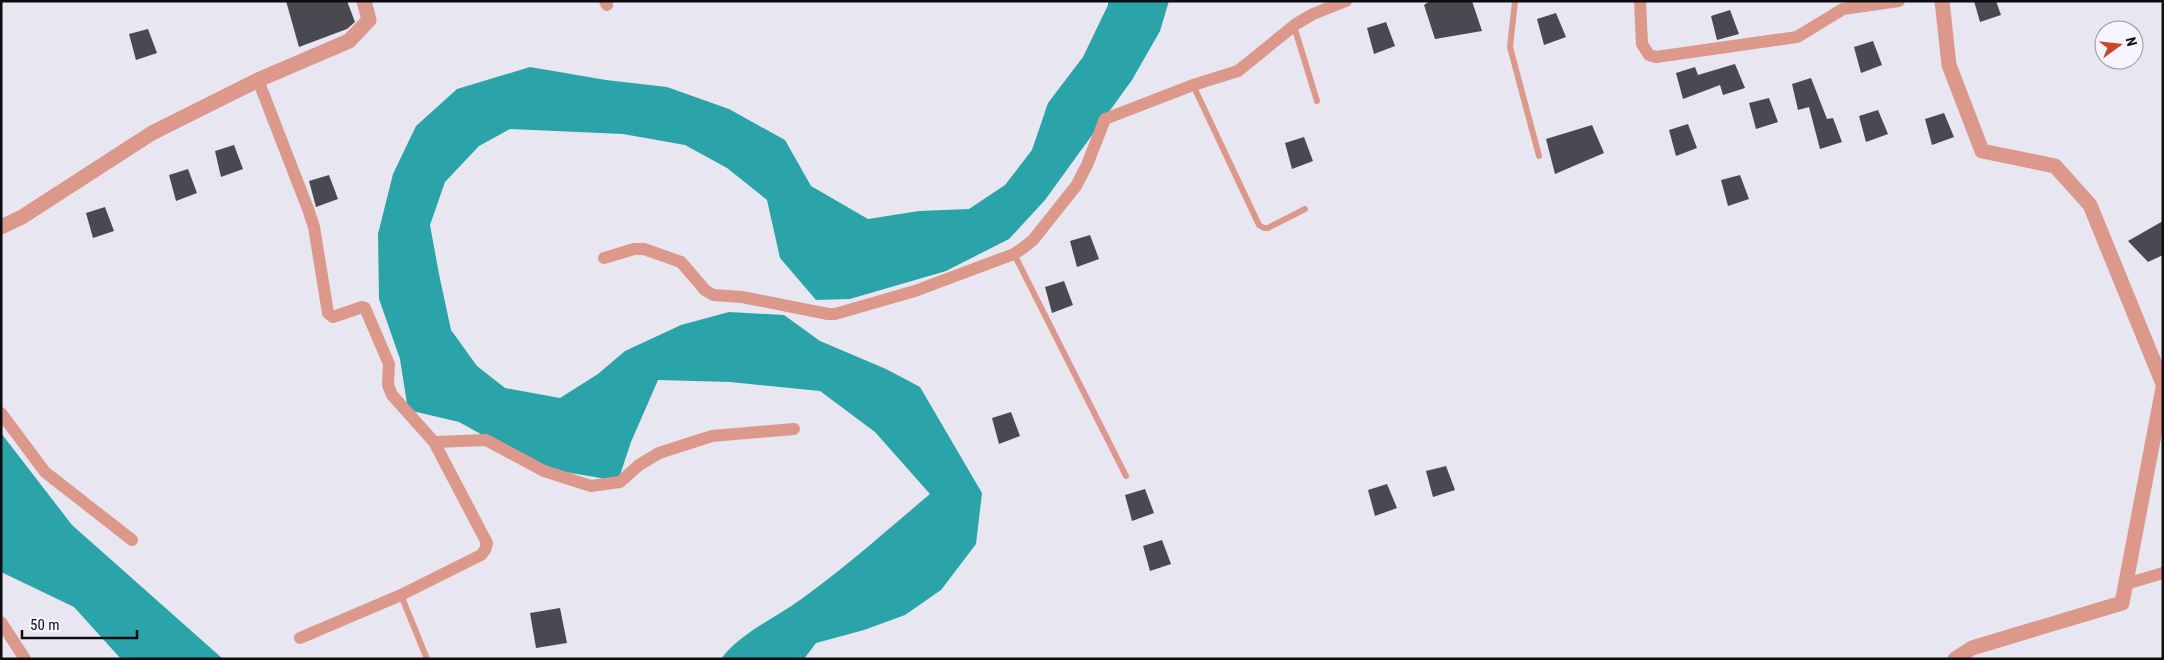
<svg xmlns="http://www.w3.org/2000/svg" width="2164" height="660" viewBox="0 0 2164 660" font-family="'Roboto Condensed',sans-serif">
<rect width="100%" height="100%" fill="#e8e7f1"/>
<path fill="#2aa4a8" d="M1108,1h61l-9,30 -28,49 -87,120 -36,39 -63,32 -96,28 -34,1 -36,-42 -13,-58 -40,-32 -42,-23 -62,-11 -113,-5 -31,17 -34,36 -15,43 9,49 12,56 26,36 28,22 55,10 38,-24 27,-23 56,-26 48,-13 55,3 36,26 66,28 34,18 62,106 -6,51 -35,46 -36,25 -41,15 -48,13 -12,16h-83c19,-26 53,-40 79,-59 45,-32 87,-70 130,-106l-55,-62 -55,-41 -90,-9 -72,-2 -27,62 -13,39 -76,-13 -83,-46 -51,-12 -8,-51 -21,-60 -1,-65 15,-60 23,-48 41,-37 73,-22 76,13 61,7 62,22 56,31 26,46 57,33 51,-8 50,-2 36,-24 27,-35 16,-47 35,-46 25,-52z
M1,433l71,92 151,134h-102l-47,-52 -73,-35z"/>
<path fill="#4a4952" d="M286,1h61l8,21 -8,7 -48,18z
M1430,1h42l10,30 -47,8 -11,-34z
M1974,1h22l5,14 -21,7z
M1730,10l9,24 -22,6 -6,-24z
M1556,13l10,24 -22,8 -7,-26z
M1386,22l9,24 -21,8 -7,-26z
M148,29l9,24 -21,7 -7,-26z
M1873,41l9,24 -21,8 -7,-26z
M1735,64l10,24 -22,7 -3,-10 -37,14 -7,-26 19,-6 3,8z
M1811,78l16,41 6,-1 9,24 -22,7 -11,-42 -11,3 -6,-26z
M1769,98l9,24 -22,7 -7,-26z
M1878,110l10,24 -22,8 -7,-26z
M1944,113l10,24 -22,8 -7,-26z
M1688,124l9,24 -21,8 -7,-26z
M1592,125l12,28 -49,21 -9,-35z
M1304,137l9,24 -21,8 -7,-26z
M234,145l9,24 -22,8 -6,-26z
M188,169l9,24 -21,8 -7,-26z
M329,175l9,24 -22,8 -7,-26z
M1740,175l9,24 -21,7 -7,-26z
M105,207l9,24 -21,7 -7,-25z
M2163,221v34l-15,7 -20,-21z
M1090,235l9,24 -22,8 -7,-26z
M1064,281l9,24 -21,8 -7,-26z
M1011,412l9,24 -21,8 -7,-26z
M1446,466l9,24 -22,7 -7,-26z
M1387,484l10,24 -22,8 -7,-26z
M1145,489l9,24 -22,8 -7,-26z
M1162,540l9,24 -21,7 -7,-25z
M560,608l7,35 -31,5 -6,-35z"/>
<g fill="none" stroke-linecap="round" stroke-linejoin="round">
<path stroke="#dc988b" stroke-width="6" d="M1515,1l-5,46 29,109
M1294,26l23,75
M1193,85l66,140 5,3h4l37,-19
M1014,254l112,222
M401,595l26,64"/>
<path stroke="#dc988b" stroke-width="12" d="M605,1l2,4
M1640,1l2,43 7,11 7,2 141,-20 46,-28 56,-8
M258,80l50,129 6,18 14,86 5,4 29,-10 3,1 24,56 -1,21 4,10 42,47 52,-2 58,31 47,15 29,-4 19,-17 20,-12 53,-17 82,-7
M604,258l30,-9h10l37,13 24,28 8,5 29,2 86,17h7l80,-23 99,-37 9,-6 10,-8 43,-54 11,-21 18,-46 88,-34 45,-14 58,-47 17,-10 33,-13
M1,413l44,59 87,68
M2126,584l37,-11
M1,622l24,37
M300,638l101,-43 80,-40 4,-5 2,-7 -53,-101"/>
<path stroke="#dc988b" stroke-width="15" d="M1942,1l7,64 33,86 73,15 35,39 73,179
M1,227l21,-10 130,-84 106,-53 91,-39 20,-21 -5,-19
M1955,659l17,-11 150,-45 41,-215"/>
</g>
<rect width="2164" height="660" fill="none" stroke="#0d0d10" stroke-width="5"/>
<g transform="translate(2119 45) rotate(75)"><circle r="24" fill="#f5f4ff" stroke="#98989f"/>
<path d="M0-4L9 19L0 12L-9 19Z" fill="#ce4426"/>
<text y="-8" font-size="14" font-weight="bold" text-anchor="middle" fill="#0d0d10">N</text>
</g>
<path d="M22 630v8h115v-8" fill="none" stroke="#0d0d10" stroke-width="2.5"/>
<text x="30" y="630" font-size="15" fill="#0d0d10" stroke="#f5f4ff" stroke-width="4" paint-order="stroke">50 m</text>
</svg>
